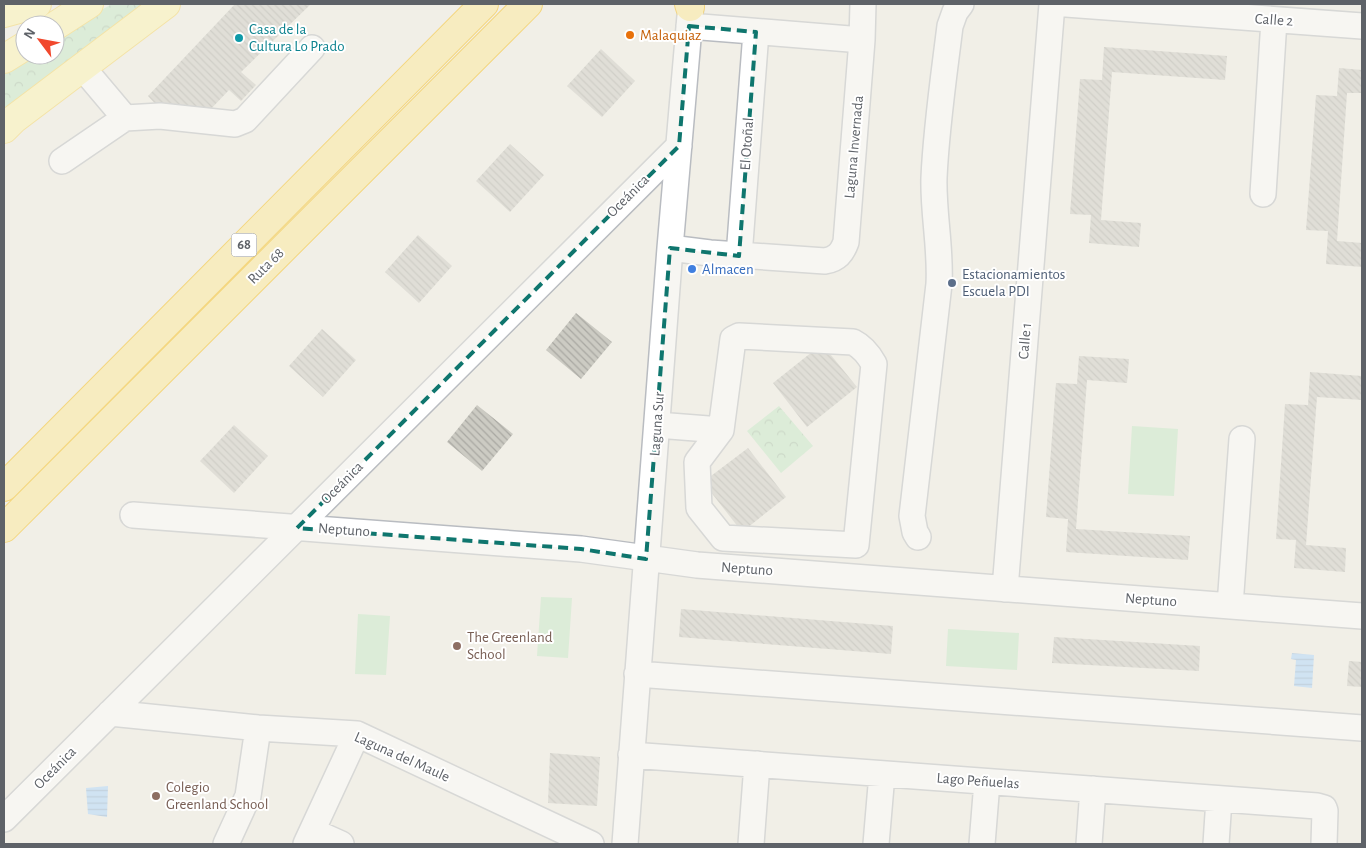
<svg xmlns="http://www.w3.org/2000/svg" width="1366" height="848" viewBox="0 0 1366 848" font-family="'Alegreya Sans',sans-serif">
<defs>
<pattern id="park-crowns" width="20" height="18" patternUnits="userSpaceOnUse" patternTransform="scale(1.25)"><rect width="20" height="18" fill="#c3e9c5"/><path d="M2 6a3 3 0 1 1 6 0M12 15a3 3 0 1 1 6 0" fill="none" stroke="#a2c0a4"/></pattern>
<pattern id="water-rules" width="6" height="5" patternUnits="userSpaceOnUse" patternTransform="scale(1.25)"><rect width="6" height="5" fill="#a9d5ff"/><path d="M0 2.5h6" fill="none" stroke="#8db0d2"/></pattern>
<pattern id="building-back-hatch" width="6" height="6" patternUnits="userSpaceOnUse" patternTransform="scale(1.25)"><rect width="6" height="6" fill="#cccbc3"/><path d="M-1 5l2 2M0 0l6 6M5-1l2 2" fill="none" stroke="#a9a8a2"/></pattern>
</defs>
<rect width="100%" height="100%" fill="#f1efe7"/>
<path fill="url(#park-crowns)" d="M112,4h34l-142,109v-42l22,-16h29v-19z
M779,406l34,40 -32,27 -34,-42z"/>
<path fill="#c3e9c5" d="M1132,426l46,3 -4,67 -46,-2z
M541,597l31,1 -4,60 -31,-2z
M358,614l32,2 -4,59 -31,-1z
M948,629l71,4 -2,37 -71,-4z"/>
<path fill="url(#water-rules)" d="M1292,653l22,2 -2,33 -18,-2 2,-26 -5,-1z
M108,786l-1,31 -19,-3 -2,-26z"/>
<path fill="url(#building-back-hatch)" d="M235,4h76l-70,68 15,13 -15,16 -12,-11 -20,21 -49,-2 -12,-13z
M1104,47l123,9 -2,24 -113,-8 -11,148 40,3 -2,24 -50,-4 2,-28 -21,-1 10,-135 22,1z
M601,49l34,32 -33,36 -35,-31z
M1339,68l23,2v23h-15l-10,148 25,2v24l-36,-3 2,-33 -22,-1 10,-135 21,1z
M510,144l34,31 -34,37 -34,-31z
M418,235l34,31 -33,37 -34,-31z
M576,313l36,29 -31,37 -35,-29z
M322,329l34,31 -33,37 -34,-31z
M822,344l35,43 -50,40 -34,-44z
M1079,356l50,3 -2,24 -40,-3 -11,149 114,7 -2,24 -122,-8 2,-33 -22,-2 10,-134 21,1z
M1310,372l52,4v24l-45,-3 -11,148 40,3 -1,24 -51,-4 2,-28 -20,-1 9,-135 23,1z
M477,405l36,29 -31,37 -35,-29z
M234,425l34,31 -34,37 -34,-32z
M748,448l38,49 -44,35 -39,-50z
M681,609l212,17 -2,28 -212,-17z
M1054,637l146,9 -1,25 -147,-8z
M1349,661l13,1v25l-15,-1z
M550,753l50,4 -3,49 -49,-3z"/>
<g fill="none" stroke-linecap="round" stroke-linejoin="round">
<defs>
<path id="minor" d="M1066,4l296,22
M689,26l173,14
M82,67l43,51 35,-2 75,8 10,-4 67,-72
M62,161l63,-43
M1263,194l11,-174
M670,248l40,5 115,8c12,-2 17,-8 21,-19l16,-202 1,-36
M739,256l17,-224
M657,425l64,5 12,-91 6,-3 114,6c10,5 16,13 21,22l-18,181 -133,-7 -24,-30 -2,-46 24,-32
M133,515l448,34 116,16 665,51
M918,537l-3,-5 -3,-16 27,-232c2,-36 -6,-71 -5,-106 2,-49 10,-103 16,-152l5,-14 6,-8
M1005,589l47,-585
M1230,606l12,-167
M637,674l725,54
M110,713l148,15 99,6 234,110
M631,755l686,51 7,2 1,3 -1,33
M4,819l675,-673
M312,831l29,13
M226,844l22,-48 10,-68
M306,844l51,-110
M625,844l45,-596 21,-244
M751,844l6,-80
M876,844l6,-70
M982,844l5,-62
M1089,844l4,-55
M1216,844l3,-45"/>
<path id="major" d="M4,13l33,-9
M55,26l34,-22
M4,59l21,-13
M4,129l10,-10 152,-115"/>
<path id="highway" d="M689,4l1,3
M4,487l480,-483
M4,528l524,-524"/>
</defs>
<use href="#minor" stroke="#b9bcc1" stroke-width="28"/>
<use href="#major" stroke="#f8d55a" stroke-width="30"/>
<use href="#highway" stroke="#f8b900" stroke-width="30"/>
<use href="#minor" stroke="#fff" stroke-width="25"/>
<use href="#major" stroke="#fff7ae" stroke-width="28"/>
<use href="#highway" stroke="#ffe990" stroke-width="28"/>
</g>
<path d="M0 0H1366V848H0ZM689,26l67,6 -17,224 -69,-8 -24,311 -65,-10 -284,-21 382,-382z" fill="#f1efe7" fill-opacity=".55" fill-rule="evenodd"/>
<path fill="none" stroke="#0f766e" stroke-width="4" stroke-dasharray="10 6" stroke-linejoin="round" d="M689,26l67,6 -17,224 -69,-8 -24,311 -65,-10 -284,-21 382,-382z"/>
<circle fill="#e8710a" stroke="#fff" stroke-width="2" cx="630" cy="35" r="5"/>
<circle fill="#0f9aa8" stroke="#fff" stroke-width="2" cx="239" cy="38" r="5"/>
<circle fill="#3f7fe0" stroke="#fff" stroke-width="2" cx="692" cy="269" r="5"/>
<circle fill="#5c6f8a" stroke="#fff" stroke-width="2" cx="952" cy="283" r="5"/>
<g fill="#8d6e63" stroke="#fff" stroke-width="2">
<circle cx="457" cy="646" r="5"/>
<circle cx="156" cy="796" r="5"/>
</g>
<g text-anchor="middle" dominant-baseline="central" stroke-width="4" stroke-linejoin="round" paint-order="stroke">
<rect fill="#fff" stroke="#8e9195" stroke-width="1" x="231.5" y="233.5" width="25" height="23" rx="4"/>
<g font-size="14" font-weight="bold" fill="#5e6268">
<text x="244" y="245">68</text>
</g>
<g font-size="15" fill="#5e6268" stroke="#fff">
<text transform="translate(1274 20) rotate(4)">Calle 2</text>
<text transform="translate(747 144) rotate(-86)">El Otoñal</text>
<text transform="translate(854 147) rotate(-85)">Laguna Invernada</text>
<text transform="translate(628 196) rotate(-45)">Oceánica</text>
<text transform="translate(266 266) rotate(-45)">Ruta 68</text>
<text transform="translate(1025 341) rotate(-85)">Calle 1</text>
<text transform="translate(657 424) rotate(-86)">Laguna Sur</text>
<text transform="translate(342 483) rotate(-45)">Oceánica</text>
<text transform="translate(344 530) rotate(4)">Neptuno</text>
<text transform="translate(747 569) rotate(4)">Neptuno</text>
<text transform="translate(1151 600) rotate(4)">Neptuno</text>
<text transform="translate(402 757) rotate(24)">Laguna del Maule</text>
<text transform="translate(55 768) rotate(-45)">Oceánica</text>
<text transform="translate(978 781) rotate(4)">Lago Peñuelas</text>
</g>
<g font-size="15" fill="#0d838f" stroke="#fff" text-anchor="start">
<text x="249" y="29">Casa de la<tspan x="249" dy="17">Cultura Lo Prado</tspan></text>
</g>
<g font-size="15" fill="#c56008" stroke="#fff" text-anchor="start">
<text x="640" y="35">Malaquiaz</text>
</g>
<g font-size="15" fill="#366cbe" stroke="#fff" text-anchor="start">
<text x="702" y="269">Almacen</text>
</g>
<g font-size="15" fill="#4e5e75" stroke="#fff" text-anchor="start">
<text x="962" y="274">Estacionamientos<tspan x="962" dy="17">Escuela PDI</tspan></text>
</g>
<g font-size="15" fill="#785e54" stroke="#fff" text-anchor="start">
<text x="467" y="637">The Greenland<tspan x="467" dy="17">School</tspan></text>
<text x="166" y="787">Colegio<tspan x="166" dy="17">Greenland School</tspan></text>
</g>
</g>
<rect width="1366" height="848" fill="none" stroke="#5e6268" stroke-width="10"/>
<g transform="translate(40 40) rotate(302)"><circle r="24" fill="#ffffff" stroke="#bfc0c3"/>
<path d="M0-4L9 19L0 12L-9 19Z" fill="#f1482d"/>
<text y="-8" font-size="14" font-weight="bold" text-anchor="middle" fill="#5e6268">N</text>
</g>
</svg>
